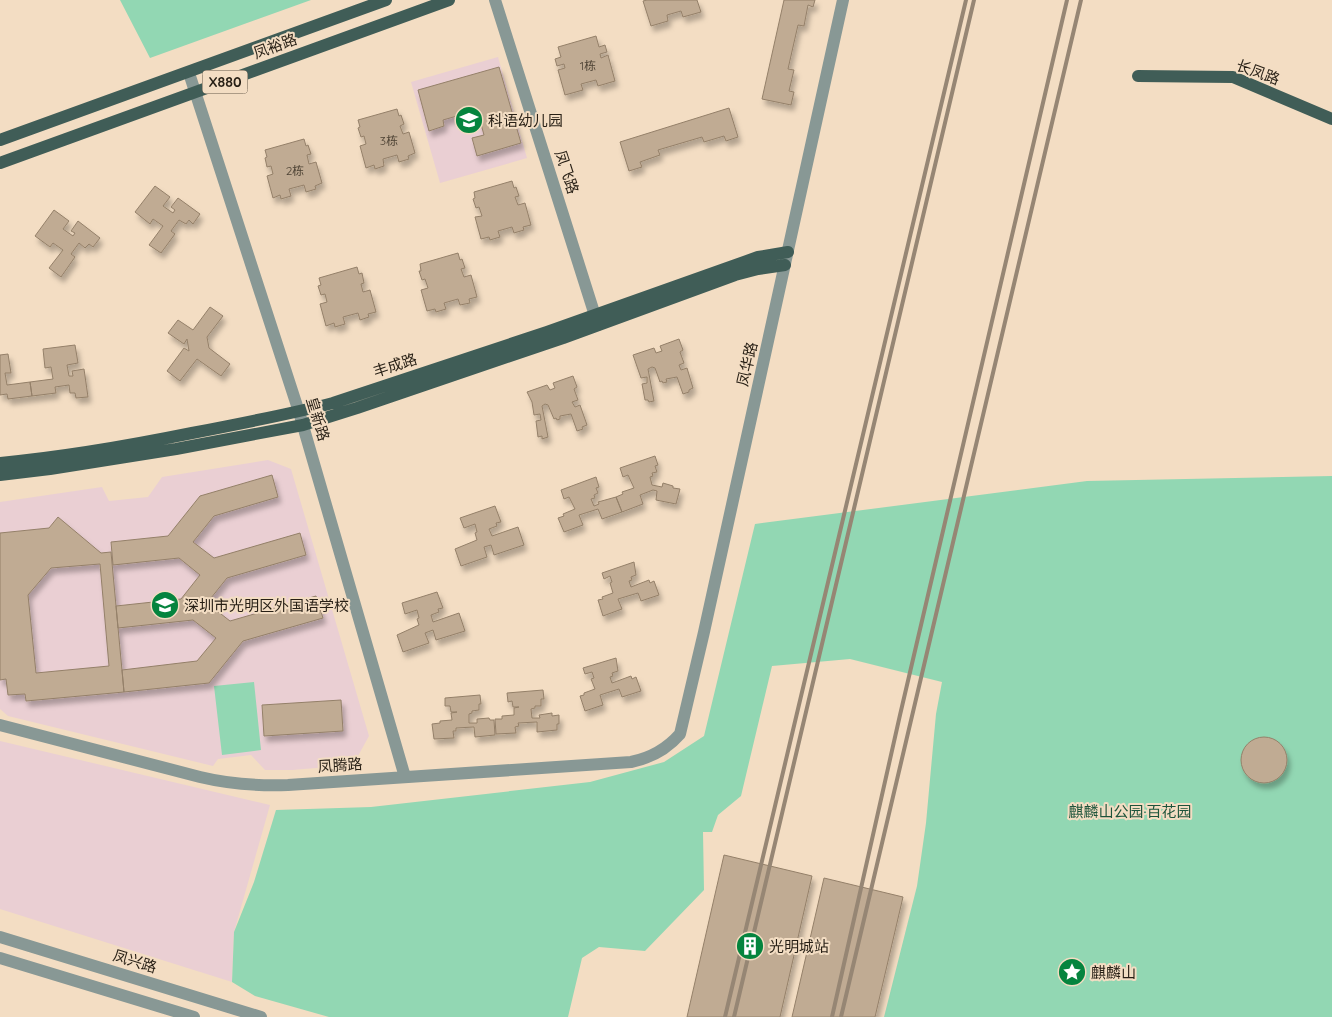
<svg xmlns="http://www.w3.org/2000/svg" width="1332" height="1017" viewBox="0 0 1332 1017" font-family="Quicksand,'Noto Sans SC',sans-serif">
<defs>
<filter id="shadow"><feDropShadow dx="3" dy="5.5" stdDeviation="2.5" flood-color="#0004"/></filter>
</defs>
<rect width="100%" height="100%" fill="#f3ddc3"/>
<path fill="#eacfd3" d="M498,57l29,101 -87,25 -29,-101z
M268,460l23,9 78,267 -16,29 -61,5h-27l-14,-15 -33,4 -5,7 -205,-50 -8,-7v-207l102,-15 7,14 39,-4 14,-20z
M0,741l270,64 -36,127 -2,50 -232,-73z"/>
<path fill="#92d7b3" d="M120,0h191l-161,58z
M1332,476v541h-448l33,-131 9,-63 10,-109 6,-32 -92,-23 -78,7 -31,130 -23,19 -6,17h-9l1,58 -59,61 -46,-4 -17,11 -14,59h-239l-74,-21 -23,-14 2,-50 20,-50 22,-72 95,-3 219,-25 74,-20 40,-26 51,-212 332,-43z
M254,682l7,68 -39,5 -8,-69z"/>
<path fill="#c0ab93" stroke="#948069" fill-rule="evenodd" filter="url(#shadow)" d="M647,0h50l4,12 -18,5 -2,-6 -14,4 1,6 -17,5 -8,-25z
M784,0h31l-2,7 -5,-2 -4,21 -6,-1 -10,44 6,1 -5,21 5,1 -3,13 -29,-6z
M596,36l3,11 6,-2 2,7 -7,2 1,4 7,-3 7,26 -17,5 -2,-6 -15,4 2,6 -18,5 -7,-25 7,-2 -1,-4 -7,2 -2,-7 6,-2 -3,-10z
M499,67l22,76 -44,13 -5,-18 12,-3 -5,-18 -13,3 -2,-6 -21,6 1,6 -15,5 -11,-41z
M729,108l9,29 -12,4 -2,-5 -20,6 -2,-5 -44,13 2,5 -20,7 2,5 -13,4 -9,-29z
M397,109l2,7 2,-1 3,9 -4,2 3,8 6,-2 6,21 -7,3 1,3 -10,3 -2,-7 -14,4 1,7 -9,3 -1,-4 -8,3 -6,-22 6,-2 -2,-8 -3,1 -3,-9 2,-1 -2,-7z
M304,139l2,7 2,-1 3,9 -4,1 2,9 7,-2 6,21 -7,3 1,3 -10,3 -2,-7 -15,4 2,7 -10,3 -1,-4 -7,3 -6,-22 6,-2 -2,-8 -4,1 -2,-9 2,-1 -2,-7z
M512,181l2,7 2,-1 3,9 -4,1 3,8 7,-2 6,22 -8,2 1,3 -10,3 -2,-6 -14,4 2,6 -10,3 -1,-3 -8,2 -6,-22 7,-1 -3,-9 -3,1 -3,-9 2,-1 -1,-6z
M155,186l15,11 -7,9 10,7 2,-3 -4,-3 7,-9 22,16 -7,10 -4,-4 -3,4 -7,-4 -8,11 4,3 -14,19 -12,-8 14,-19 -10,-7 -3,5 -15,-12z
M54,210l15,11 -6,8 10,7 2,-3 -4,-2 7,-10 22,17 -7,9 -4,-3 -4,4 -6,-5 -8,11 4,3 -14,20 -12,-9 14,-18 -10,-7 -3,4 -15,-11z
M458,253l2,7 2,-1 3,9 -4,1 3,8 7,-2 6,22 -8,2 1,4 -10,2 -2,-6 -14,4 2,6 -10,3 -1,-3 -8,2 -6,-21 7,-2 -3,-9 -3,1 -3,-9h2l-1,-7z
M357,267l2,7 3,-1 2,10 -3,1 2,8 7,-2 6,22 -8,2 1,3 -9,3 -2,-7 -15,4 2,7 -10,3 -1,-4 -8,3 -6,-22 7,-2 -2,-8 -4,1 -3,-9 3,-1 -2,-7z
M210,307l13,9 -16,21 2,11 21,16 -9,12 -24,-17 -17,22 -13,-10 17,-23 5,3 -2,-12 -3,5 -16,-11 10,-13 15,10z
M679,339l4,11 -3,2 4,11 -5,2 2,5 6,-2 6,20 -4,2v2l-6,2 -6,-17 -11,2 1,3 -4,1 -1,-2 -2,1 -5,-14 -3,-1 -4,2 6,32 -5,1 -1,-2h-3l-3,-16 5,-1v-6l-6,1 -8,-23 21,-7 2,5 6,-2 -2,-5z
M75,345l3,18 -11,2 2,11h4l-1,-5 12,-2 4,28 -12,1 -1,-5h-5l-1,-8 -14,2 1,6 -24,3 -2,-14 23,-3 -2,-12 -6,1 -2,-19z
M8,354l3,19h-6l2,12 23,-3 2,14 -24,3 -1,-5 -7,1v-40z
M573,376l4,11 -3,2 4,11 -6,2 3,5 5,-2 7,20 -5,2 1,2 -6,2 -6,-17 -11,2v3l-3,1 -1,-2 -2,1 -6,-14 -3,-1 -3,2 6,31 -6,2v-3l-4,1 -2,-16 5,-1 -1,-6 -6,1 -2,-13 -5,-10 20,-7 3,5 5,-2 -2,-5z
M655,456l3,9 -3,1 2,6 -5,1 1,3 -3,1 2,8 10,2 1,-4 10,3v2l7,1 -4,15 -20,-4 1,-9 -4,-1 -13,5 3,9 -21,8 -6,-15 7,-3 -1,-2 12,-4 -6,-13 -5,2 -3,-9z
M272,475l6,22 -64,19 -21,26 21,16 86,-25 6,22 -79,23 -20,25 23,18 86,-25 7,22 -80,23 -34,42 -85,9 -2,-22 75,-9 19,-23 -23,-18 -75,8 -2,-22 65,-7 19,-24 -21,-17 -66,7 -2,-23 57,-6 32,-40z
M596,477l3,10 -3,1 2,5 -4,2 1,3 -4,1 3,7 5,-2 -1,-2 18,-5 6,15 -20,7 -4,-10 -19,6 4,10 -19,7 -6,-14 6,-2 -1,-2 12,-5 -6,-12 -5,2 -3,-9z
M495,506l6,16 -5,1 1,3 -8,3 3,7 26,-9 6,18 -30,10 -3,-10 -7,2 3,10 -26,9 -6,-17 22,-9 -2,-7 2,-1 -2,-8 -11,4 -4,-10z
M58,517l43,36 10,-1 13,140 -98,9 -1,-7 -17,1 -2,-16 -6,1v-147l49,-5zM100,564l9,102 -73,7 -8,-78 23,-27z
M634,562l2,13 -5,2 1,3 -3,1 2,6 18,-7 1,3 4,-2 5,14 -18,6 -3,-8 -20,6 4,10 -19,7 -5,-16 5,-1 -1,-2 11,-4 -3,-10 2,-1 -2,-6 -6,3 -2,-6z
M437,592l6,16 -5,1 1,3 -8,3 2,7 26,-9 6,18 -29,9 -3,-10 -8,3 4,10 -26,9 -6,-17 22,-10 -2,-6 2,-1 -2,-8 -12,4 -3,-11z
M616,658l2,13 -6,2 1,3 -3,1 2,6 19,-7 1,3 4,-2 5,14 -19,6 -3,-8 -19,6 3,10 -18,6 -5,-15 4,-1v-2l11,-4 -4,-10 3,-1 -2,-6 -7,2 -2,-6z
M543,690l1,9h-3v7h-6v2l-4,1 1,9h8l-1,-3 13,-2v3l7,-1v9h-2v6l-20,2v-10l-19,1 1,3 -4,1 1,6 -20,1 -1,-15h7v-3l12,-1v-7l5,-1h-6l-1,-6 -4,1 -1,-9z
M480,695l1,9h-2v6l-7,1v2l-3,1v9h8v-4l12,-1 1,2h4l1,15 -20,2 -1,-10 -18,1v3h-3l1,7 -20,1 -2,-15 8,-1v-2l12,-1 -1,-7 6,-1h-6l-1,-6h-5v-8z
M341,700l2,31 -79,5 -2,-31z
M1241 760a23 23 0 1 1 46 0a23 23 0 1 1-46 0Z
M724,855l88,21 -32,141h-93z
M824,878l79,19 -28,120h-83z"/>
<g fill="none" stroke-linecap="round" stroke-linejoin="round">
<path stroke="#889895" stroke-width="12" d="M495,0l103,325
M189,73l110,339 106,365
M0,725l200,52c29,7 58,9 88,8l343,-23c20,-4 35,-12 49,-28l24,-102 139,-632
M0,937l261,80
M0,958l194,59"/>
<path stroke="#405d57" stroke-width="12" d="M1138,76l95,1 99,42
M0,140l386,-140
M0,163l449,-163
M0,463c64,-6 128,-17 192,-30 47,-9 94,-18 141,-30l214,-71 211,-75 30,-5
M0,475l50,-6 126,-20 127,-24 54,-17 206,-70 172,-63 23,-6 27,-4"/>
<path stroke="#968674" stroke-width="4" d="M725,1017l241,-1017
M734,1017l240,-1017
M832,1017l68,-302 167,-715
M841,1017l240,-1017"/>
</g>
<defs>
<symbol id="school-disc" viewBox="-11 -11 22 22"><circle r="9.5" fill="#05843e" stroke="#f3ddc3"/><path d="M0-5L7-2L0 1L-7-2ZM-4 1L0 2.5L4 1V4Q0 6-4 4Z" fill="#fff"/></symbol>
<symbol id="building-disc" viewBox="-11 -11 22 22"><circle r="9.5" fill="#05843e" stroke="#f3ddc3"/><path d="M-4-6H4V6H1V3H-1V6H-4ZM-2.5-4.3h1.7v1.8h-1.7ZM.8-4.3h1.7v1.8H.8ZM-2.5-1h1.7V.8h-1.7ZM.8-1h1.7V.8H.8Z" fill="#fff"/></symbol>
<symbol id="sight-disc" viewBox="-11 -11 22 22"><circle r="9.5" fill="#05843e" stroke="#f3ddc3"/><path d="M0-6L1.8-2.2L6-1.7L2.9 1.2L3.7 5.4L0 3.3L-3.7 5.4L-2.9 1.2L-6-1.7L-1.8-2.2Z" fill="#fff"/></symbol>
</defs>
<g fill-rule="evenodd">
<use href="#school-disc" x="453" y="104" width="32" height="32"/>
<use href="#school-disc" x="149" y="589" width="32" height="32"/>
<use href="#building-disc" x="734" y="930" width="32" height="32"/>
<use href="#sight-disc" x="1056" y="956" width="32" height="32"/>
</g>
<g text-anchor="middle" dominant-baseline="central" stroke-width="4" stroke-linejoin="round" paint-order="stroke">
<g font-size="12" fill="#4d4234">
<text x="588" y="65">1栋</text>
<text x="389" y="140">3栋</text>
<text x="295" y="170">2栋</text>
</g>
<rect fill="#f3ddc3" stroke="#645849" stroke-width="1" x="202.5" y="70.5" width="45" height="23" rx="4"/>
<g font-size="14" font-weight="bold" fill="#271f15">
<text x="225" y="82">X880</text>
</g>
<g font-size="15" fill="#271f15" stroke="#f3ddc3">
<text transform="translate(275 46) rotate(-20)">凤裕路</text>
<text transform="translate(1258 72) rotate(20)">长凤路</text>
<text transform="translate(567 172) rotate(72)">凤飞路</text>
<text transform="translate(747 364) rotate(-77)">凤华路</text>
<text transform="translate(395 365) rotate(-18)">丰成路</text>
<text transform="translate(318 419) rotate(73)">皇新路</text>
<text transform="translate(340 765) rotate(-4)">凤腾路</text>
<text transform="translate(135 961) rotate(17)">凤兴路</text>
</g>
<g font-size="15" fill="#271f15" stroke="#f3ddc3" text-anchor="start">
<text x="488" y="120">科语幼儿园</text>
<text x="184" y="605">深圳市光明区外国语学校</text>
<text x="769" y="946">光明城站</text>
<text x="1091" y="972">麒麟山</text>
</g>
<g font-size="15" fill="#1d543b" stroke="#f3ddc3">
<text x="1130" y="811">麒麟山公园·百花园</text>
</g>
</g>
</svg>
